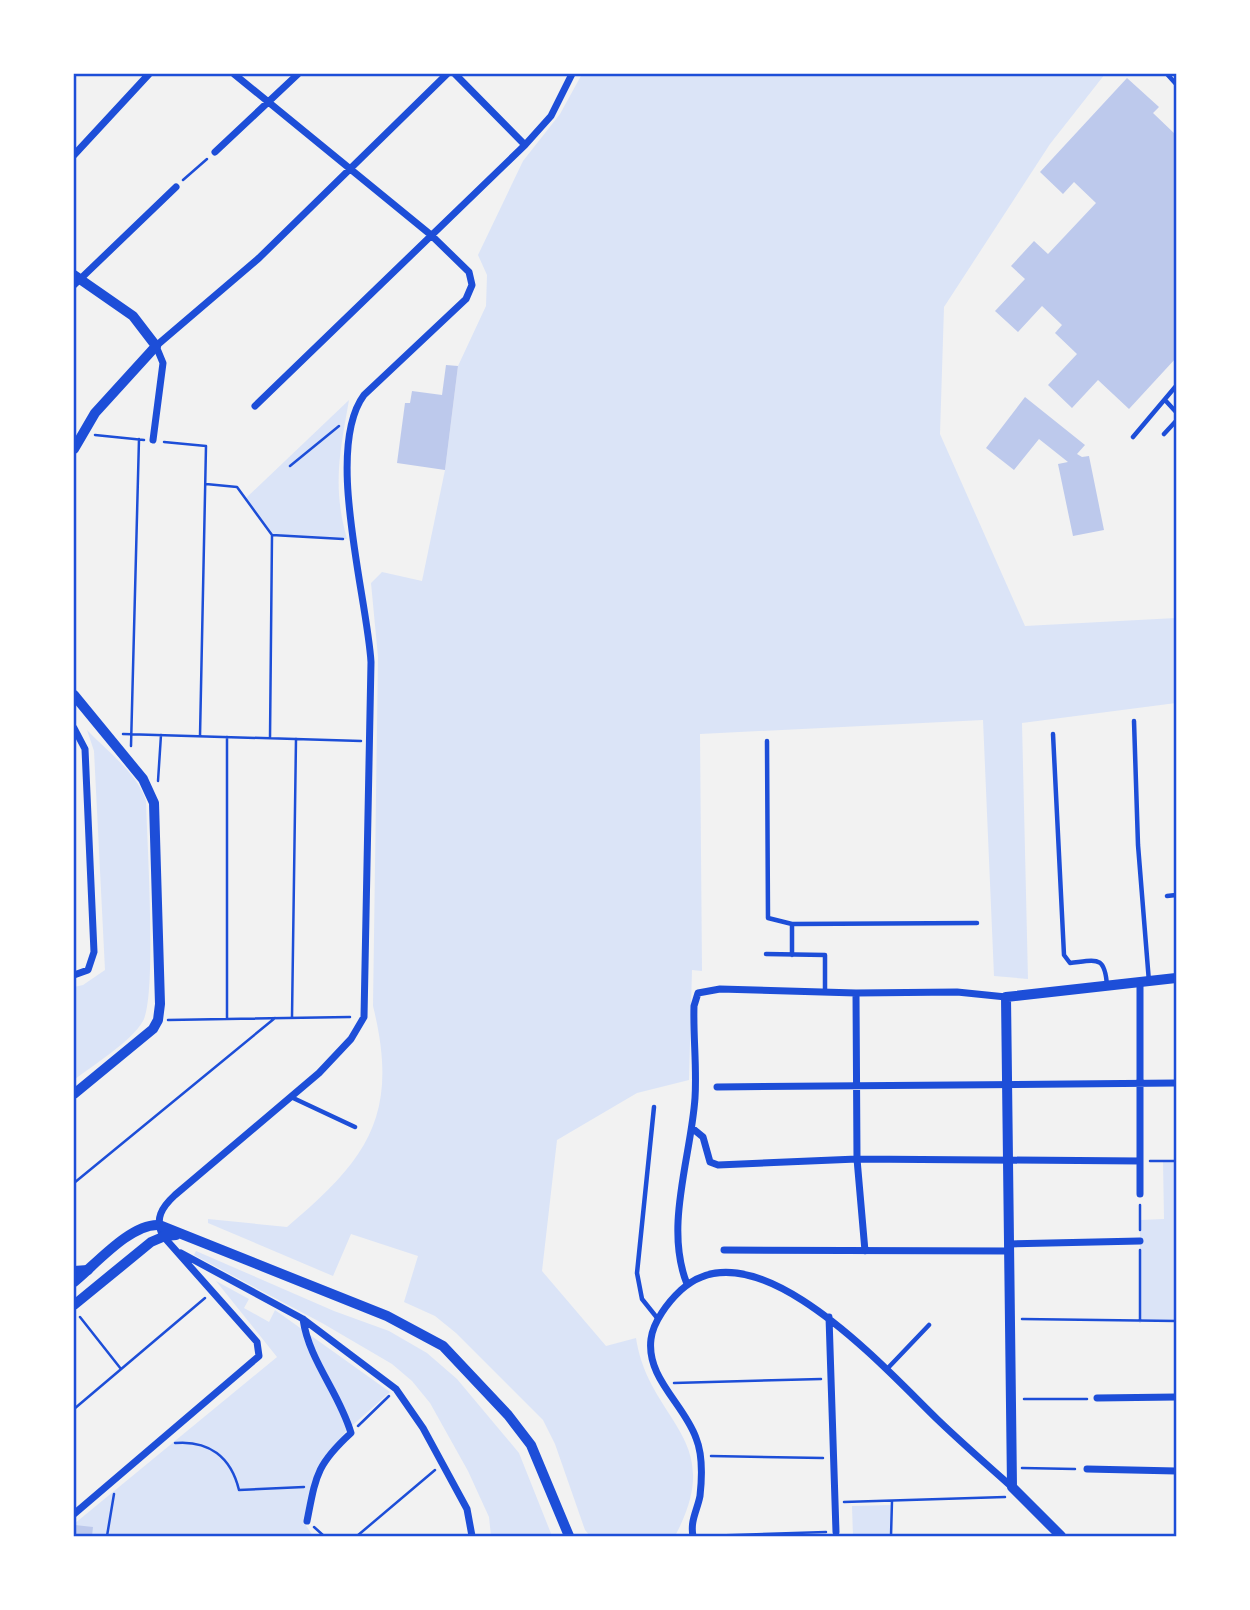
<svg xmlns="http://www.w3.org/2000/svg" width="1250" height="1610" viewBox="0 0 1250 1610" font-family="'PT Sans Narrow',sans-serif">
<rect width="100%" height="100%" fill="#f2f2f2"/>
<path fill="#dbe4f7" d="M582,74h523l-55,70 -106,163 -4,127 85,192 151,-8v85l-154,20 6,256 -34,-3 -11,-256 -283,14 2,237 -10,-1 -3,110 -52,13 -80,47 -15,131 64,75 30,-8c13,85 92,99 39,198h-85l-5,-6 -30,-86 -12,-24 -87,-87 -21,-17 -31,-14 14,-46 -67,-22 -18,42 -125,-53v-4l79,8c81,-68 113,-112 86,-221l5,-349 -7,-74 11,-11 40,9 23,-111 13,-104 28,-60 1,-31 -9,-20 45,-94 37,-47z
M349,400c-9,52 -17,86 -2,139l-75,-4 -26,-37z
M87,730c20,21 51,44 59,71 1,38 11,196 -3,220 -12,21 -50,44 -69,59v-93l9,-2 22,-15 -11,-219z
M1163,1161h13v160h-36v-101l24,-1z
M196,1251l138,60 55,20 38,22 30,26 62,74 33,83h-61l-2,-19 -21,-46 -38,-68 -18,-22 -20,-17 -70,-41 -128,-68z
M216,1281l33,18 -5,9 25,14 6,-12 115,82 -44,39 -33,48 -10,42 10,15h-239v-12l203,-167z
M892,1505v31h-39l-1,-30z"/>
<path fill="#bdc9ec" d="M1127,78l32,29 -6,6 23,22v223l-47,51 -31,-29 -26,28 -24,-23 29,-31 -22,-21 7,-8 -20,-19 -24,26 -23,-21 30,-32 -14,-13 23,-25 14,13 48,-51 -22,-21 -11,12 -23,-22z
M446,365l12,1 -13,104 -48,-7 8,-60h5l2,-12 30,4z
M1025,397l60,48 -8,9 5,3 7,-1 15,74 -31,6 -15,-72 10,-2 -29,-23 -25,31 -28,-22z
M75,1525l18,2 -1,9h-18z"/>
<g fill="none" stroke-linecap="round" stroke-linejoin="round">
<path stroke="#1d4ed8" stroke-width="2.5" d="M183,180l24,-21
M95,435l49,5
M164,442l42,4 -6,290
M290,466l49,-40
M206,484l31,3 35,48 71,4
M123,734l238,7
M270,738l2,-203
M131,746l8,-307
M158,781l3,-46
M292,1017l4,-278
M227,1019v-282
M168,1020l182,-3
M1150,1161h26
M74,1183l201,-165
M1140,1205v25
M1140,1250v71
M80,1317l41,52
M1022,1319l154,2
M674,1383l147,-4
M1024,1399h63
M74,1409l131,-111
M358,1426l31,-30
M175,1443c34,-3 56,14 64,47l65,-3
M711,1456l112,2
M1022,1468l53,1
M844,1502l161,-5
M314,1527l10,9
M107,1536l7,-42
M357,1536l78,-66
M703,1536l123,-4
M891,1536l1,-35"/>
<path stroke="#1d4ed8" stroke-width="4.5" d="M1167,74l9,10
M1165,400l11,12
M1164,434l12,-13
M1133,437l43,-51
M1134,721l4,124 11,137
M1053,734l11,221 6,8c27,-3 35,-8 37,23
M767,741l1,177 24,6 185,-1
M1167,896l9,-1
M792,924v31
M766,954l59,1v37
M291,1097l64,30
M654,1107l-17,166 5,26 16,20
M887,1369l42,-44"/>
<path stroke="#1d4ed8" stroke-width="7" d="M455,74l70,71
M215,152l83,-78
M74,155l75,-81
M74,285l102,-98
M255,406l270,-261 26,-29 21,-42
M153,440l10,-77 -7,-17 103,-88 188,-184
M74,728l11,21 9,203 -6,18 -14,5
M856,993l1,166 8,92
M717,1087l459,-4
M692,1128l11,9 7,25 8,3 139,-6 283,2
M1140,1194v-211
M1009,1244l131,-3
M724,1250l285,1
M181,1253l122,66 93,70 27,39 44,81 5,27
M687,1284c-23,-57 4,-127 8,-186 2,-31 -2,-62 -1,-92l4,-13 22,-4 136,4 101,-1 49,5
M829,1317l7,215
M303,1319c6,42 36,73 48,114 -35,32 -35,43 -44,88
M1097,1398l79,-1
M1087,1469l89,2
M74,1514l185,-158 -2,-14 -94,-106c-9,-17 -1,-29 12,-41l144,-122 32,-34 13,-22 7,-355c-4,-66 -47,-213 -7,-267l102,-96 6,-14 -3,-13 -38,-37 -197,-161
M693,1536c-3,-15 4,-25 7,-40 2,-18 3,-41 -4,-58 -12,-34 -50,-60 -45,-99 2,-17 17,-37 30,-49 74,-69 208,83 257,130 24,23 49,45 74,67"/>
<path stroke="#1d4ed8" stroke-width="10" d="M74,275l59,41 23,30 -61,67 -21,36
M74,695l69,84 11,24 6,201 -2,16 -5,9 -79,65
M74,1271l14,-1
M1061,1536l-49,-49 -6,-490 170,-19"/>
<path stroke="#1d4ed8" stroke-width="10" d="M74,1282c21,-17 57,-59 85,-57l228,91 56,30 65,69 23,30 38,91
M74,1305l77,-63 14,-6 11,-1"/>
</g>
<rect width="1250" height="1610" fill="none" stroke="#ffffff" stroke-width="150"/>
<rect x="75" y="75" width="1100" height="1460" fill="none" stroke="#1d4ed8" stroke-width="2.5"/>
</svg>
